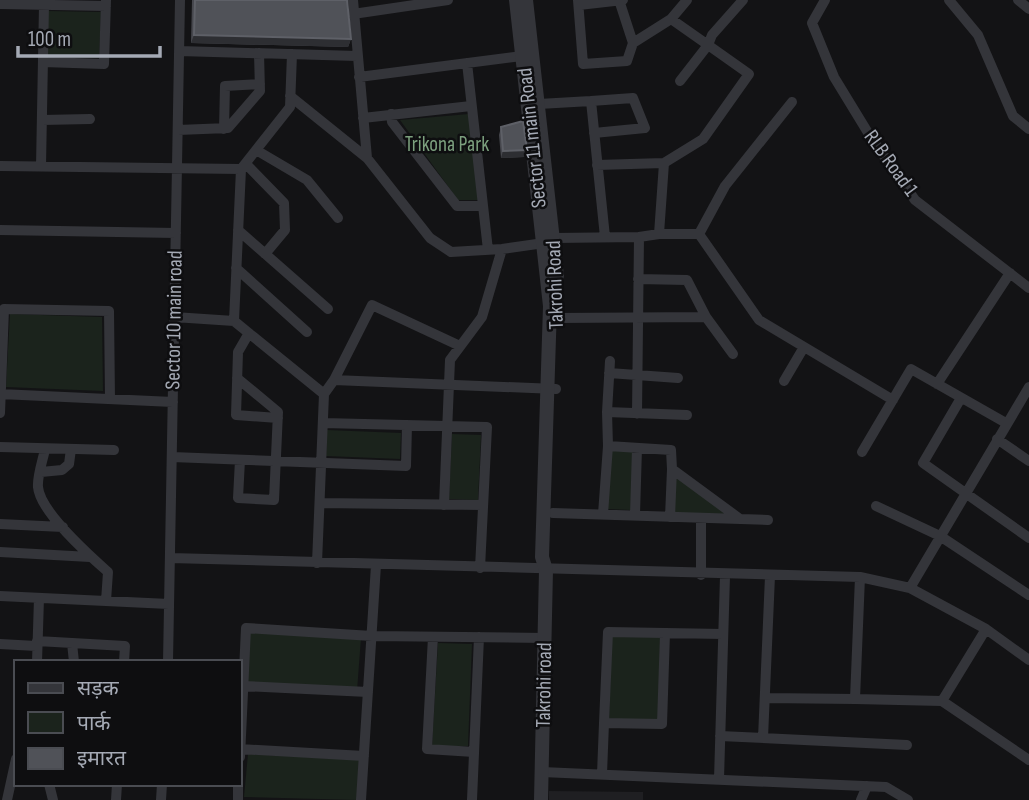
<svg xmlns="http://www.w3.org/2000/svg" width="1029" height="800" viewBox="0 0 1029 800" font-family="'Sofia Sans Condensed','Noto Sans Devanagari',sans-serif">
<rect width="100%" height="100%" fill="#131315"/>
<path fill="#1f1f22" d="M549,791l94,1v8h-94z"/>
<path fill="#1b231c" d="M48,11l53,1 -2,46 -52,-1z
M469,114l9,86h-20l-58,-80z
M10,314l92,3 1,74 -97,-4z
M327,430l74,3 -1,26 -74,-3z
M452,434l29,1 -3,65 -29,-1z
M610,448l23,2 -2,60 -24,-1z
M674,473l56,41 -57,-1z
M248,631l113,7 -4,53 -112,-4z
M612,635l48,1 -1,84 -50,-1z
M438,643l34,1 -4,102h-36z
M248,754l111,6 -2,40 -113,-3z"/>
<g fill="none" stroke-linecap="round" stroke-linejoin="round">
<path stroke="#34353a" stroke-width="10" d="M353,0l14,158
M578,0l5,64 44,-3 6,-18 -13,-40
M825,0l-13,23 22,54 36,59 45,64 114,88
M949,0l29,35 35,81 16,13
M1018,0l11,9
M0,4l106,2
M579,5l44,-5
M353,14l95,-14
M671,19l37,26 4,-10 31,-35
M633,43l38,-24 16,-19
M179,51l178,5
M43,62l61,2 2,-64
M467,63l21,187
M359,77l171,-22
M290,96l77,62 63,80 21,14 51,-3 42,-6 10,-5 85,-1 -2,177
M591,101l42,-3 12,30 -51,5
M539,104l52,-3 14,136
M391,114l1,8 65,84h26
M363,118l108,-12
M42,120l48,-1
M224,129l1,-43 35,-2
M178,130l50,-2 32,-37 -1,-38
M256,150l51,30 31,38
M664,163l39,-24 46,-65 -41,-29 -28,36
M246,164l38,39 1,27 -20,24
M597,165l67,-2 -5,71 -20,3
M0,166l241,3
M41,166l3,-161
M0,230l176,3
M238,230l90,79
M659,234h40l60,86 134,80
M699,234l26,-48 67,-84
M236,268l71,64
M638,279l49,1 19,37 27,37
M174,317l60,4 90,73 -7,169
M558,318l148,-1
M234,321l7,-152 49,-62 2,-53
M249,333l-11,19 -2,63 42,3
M609,373l69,5
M237,378l41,34 -4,88 -36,-2 2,-38
M334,380l38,-75 88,41
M784,381l20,-34
M937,384l73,-111
M0,394l173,8
M324,394l10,-14 222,9
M961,398l-38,65 106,75
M607,412l3,-51
M0,413l4,-104 105,2 1,88
M323,423l164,4 -7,141
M997,439l32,22
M608,446l-1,-34 80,3
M0,447l114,3
M45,449c-2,11 -8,27 -7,38 2,25 52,69 70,85l-2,29
M862,452l49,-83 95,54
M172,457l234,9 1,-41
M41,472l21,-2 7,-6 2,-15
M320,503l163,2
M444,505l6,-145 32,-43 20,-68
M876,506l64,30 89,59
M553,513l215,7
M603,514l5,-68 63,4 1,19
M635,515l2,-67
M670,517l2,-48 68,50
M701,518v57
M0,524l63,3
M0,552l90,5
M170,558l690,19 50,11 119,-201
M860,577l-5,122 87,2
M910,588l76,41 43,31
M0,596l169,8
M986,629l-44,72 87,59
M665,633l-3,91 -58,-1 4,-91 115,2
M433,637l-6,112 47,3
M37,641l88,5 -1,16
M72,643l2,19
M0,644l36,2
M37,662l2,-64
M168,662l12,-662
M243,686l125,6
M765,698l90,1
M720,736l187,9
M763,738l7,-162
M240,749l124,7
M240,757l6,-129 126,8 173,2
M542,772l344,15 22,13
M602,774l2,-51
M719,779l6,-203
M49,784l4,16
M7,800l9,-41
M116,800l1,-16
M161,800l1,-16
M238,800v-16
M361,800l15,-235
M472,800l7,-163
M861,800l6,-14"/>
<path stroke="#34353a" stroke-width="14" d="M516,0l34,306 -8,251 4,13 -5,230
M526,0l31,276"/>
</g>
<path fill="#46474d" d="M192,0h155l4,39 -3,8 -157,-4z
M501,127l26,23 -3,7 -23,1 -2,-23z"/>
<path fill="#2d2e32" d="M194,35l157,4 -3,8 -157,-4z
M527,150l-3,7 -23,1 2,-7z"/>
<path fill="#505258" stroke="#5e6067" stroke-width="2" d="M195,0h152l4,39 -157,-4z
M523,121l4,29 -24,1 -2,-24z"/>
<g text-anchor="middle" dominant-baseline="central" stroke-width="5" stroke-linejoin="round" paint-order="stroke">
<g font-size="21" fill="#a5aab5" stroke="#0e0e10">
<text transform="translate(532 138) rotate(-96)">Sector 11 main Road</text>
<text transform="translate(891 163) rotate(54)">RLB Road 1</text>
<text transform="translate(555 285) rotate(-92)">Takrohi Road</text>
<text transform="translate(174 320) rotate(-89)">Sector 10 main road</text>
<text transform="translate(544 685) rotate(-89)">Takrohi road</text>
</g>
<g font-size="21" fill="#7ca07e" stroke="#0e0e10">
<text x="447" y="144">Trikona Park</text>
</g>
</g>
<rect x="14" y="660" width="228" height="126" fill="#0e0e10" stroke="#4a4c52" stroke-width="2"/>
<rect x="28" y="683" width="35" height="10" fill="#34353a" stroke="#4a4c52" stroke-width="2"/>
<text x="77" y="695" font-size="21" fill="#a5aab5">सड़क</text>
<rect x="28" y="712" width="35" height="21" fill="#1b231c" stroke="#4a4c52" stroke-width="2"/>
<text x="77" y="730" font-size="21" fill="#a5aab5">पार्क</text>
<rect x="28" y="748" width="35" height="21" fill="#505258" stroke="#4a4c52" stroke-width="2"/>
<text x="77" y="765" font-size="21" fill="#a5aab5">इमारत</text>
<path d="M18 46v10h142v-10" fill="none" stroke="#a5aab5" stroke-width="3.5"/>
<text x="28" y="46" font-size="21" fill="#a5aab5" stroke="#0e0e10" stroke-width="5" paint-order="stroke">100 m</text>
</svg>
